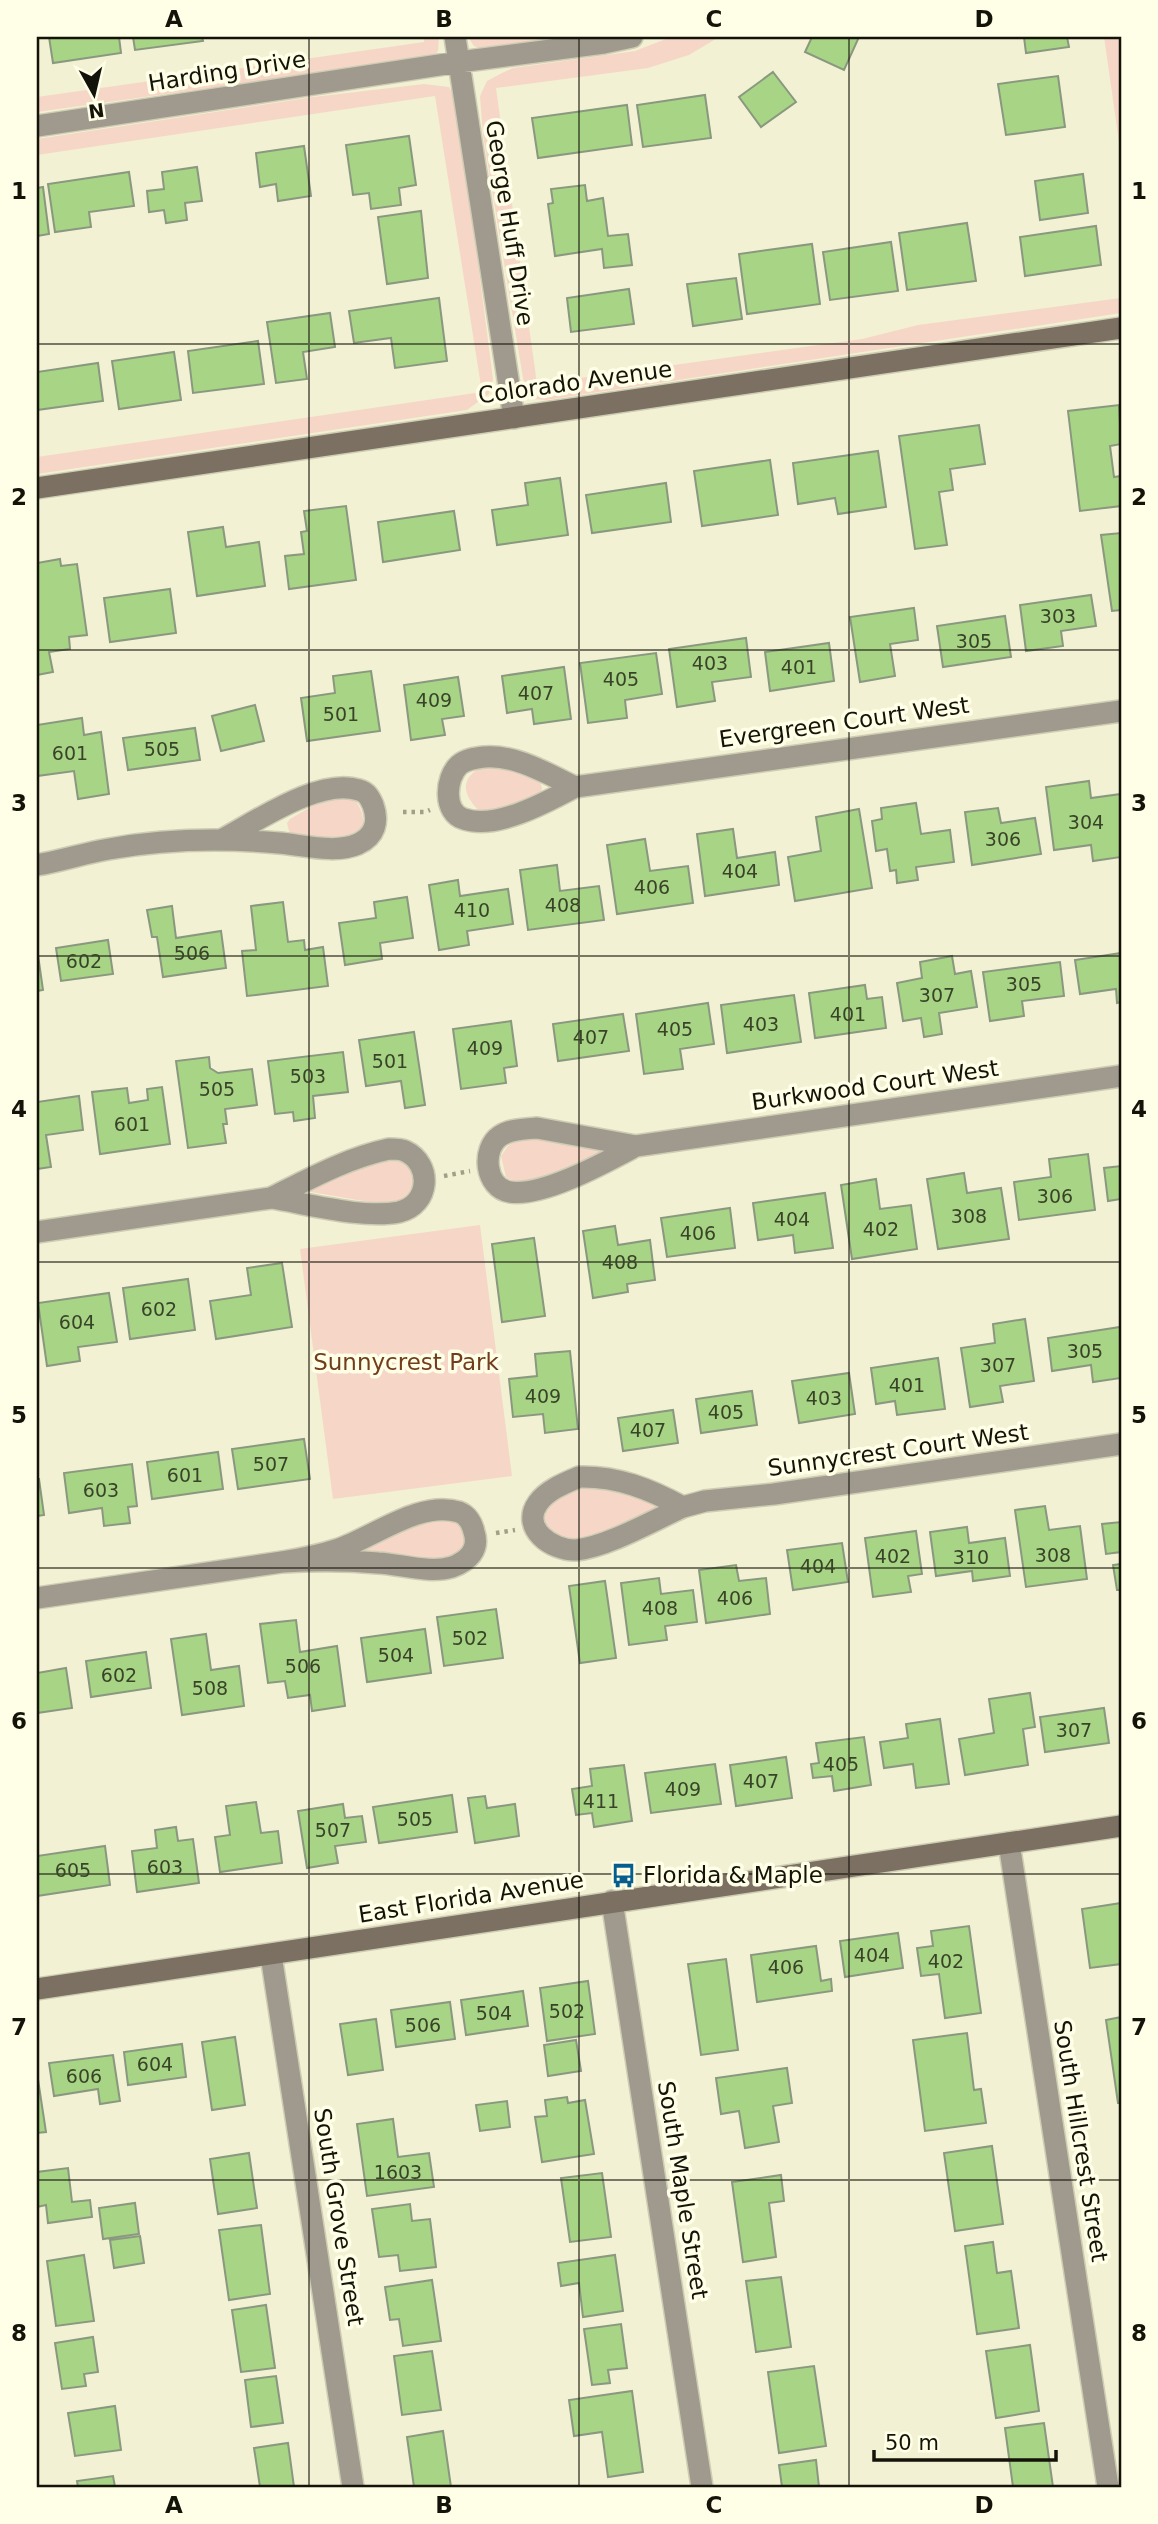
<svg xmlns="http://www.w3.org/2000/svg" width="1158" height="2524" viewBox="0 0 1158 2524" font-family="'DejaVu Sans',sans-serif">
<rect width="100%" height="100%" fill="#f2f1d3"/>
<path fill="#f6d7c7" d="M424,37h15l-1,14 -5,6 -396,55v-15l387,-55z
M468,37h110l-97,12 -7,-3z
M671,37h48l-30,18 -41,13 -152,20 41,296 325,-45 56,-14 203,-27v15l-575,87 -13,-1 -7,-8 -3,-13 -40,-243 -3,-39 7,-15 15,-8 11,-5 122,-17z
M1104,37h17v119z
M424,84l25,3 8,14 36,278 -4,15 -22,16 -430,64v-17l445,-65 -47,-296 -398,59v-16l276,-42z
M493,763l47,18 2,7 -1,5 -44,20 -17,-1c-24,-24 -16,-40 13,-49z
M343,796l12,3c7,12 11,20 6,34l-22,9 -49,-7 -3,-12 3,-4 36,-21z
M524,1137l20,1 60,11 -3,6c-27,12 -67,42 -95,22l-5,-21 7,-10z
M384,1157c36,5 39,33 8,49l-87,-15z
M480,1225l32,251 -179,23 -33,-250z
M616,1484l43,21c-23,15 -70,40 -98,33 -7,-1 -14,-5 -20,-8l1,-20 26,-21z
M446,1517l10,4 14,14 -2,13c-30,23 -71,10 -105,2l61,-29z"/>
<path fill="#a8d485" stroke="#89987f" stroke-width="2" d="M49,37h70l2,16 -68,10z
M133,37h69l1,4 -68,9z
M812,37h47l-15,33 -39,-18z
M1024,37h43l2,10 -43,6z
M773,72l23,30 -35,25 -22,-30z
M1058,76l7,51 -59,8 -8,-51z
M705,95l6,43 -68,9 -6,-42z
M627,105l5,40 -94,13 -6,-40z
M409,136l7,49 -17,3 2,17 -30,4 -2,-16 -16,2 -7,-50z
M304,146l7,50 -33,5 -2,-17 -16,3 -4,-34z
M197,167l5,34 -17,2 2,17 -21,3 -2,-13 -15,2 -2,-21 17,-2 -2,-17z
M129,172l5,34 -45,6 2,15 -36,5 -7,-48z
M1083,174l5,39 -48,7 -5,-39z
M585,185l2,16 16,-3 5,38 20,-2 4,31 -28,3 -2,-19 -47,7 -7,-52 5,-1 -2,-14z
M43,187l6,47 -12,2v-48z
M421,211l7,67 -41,6 -9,-67z
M967,223l9,58 -69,9 -8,-57z
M1096,226l5,39 -76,11 -5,-39z
M891,242l7,49 -68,9 -7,-48z
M812,244l8,60 -73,10 -8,-60z
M736,278l6,41 -49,7 -6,-42z
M629,289l5,35 -63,8 -4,-34z
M439,298l8,63 -52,7 -4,-30 -37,5 -5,-32z
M330,313l5,34 -32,5 4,27 -31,4 -9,-61z
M258,341l6,43 -71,9 -5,-42z
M174,352l7,48 -62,9 -7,-48z
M98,363l5,38 -66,9v-38z
M1119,405l2,39 -11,2 4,31 7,-1v30l-41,5 -12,-100z
M979,425l6,39 -35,5 3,21 -14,2 8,53 -32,4 -16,-113z
M878,451l8,56 -48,7 -3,-16 -37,6 -5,-41z
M770,460l8,55 -76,11 -8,-55z
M560,478l8,57 -71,10 -5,-35 36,-5 -3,-22z
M666,483l5,39 -79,11 -6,-38z
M346,506l10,74 -67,9 -4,-33 19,-2 -3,-22 6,-1 -3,-20z
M454,511l6,39 -77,12 -5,-40z
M223,527l3,20 33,-5 6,44 -68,10 -9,-64z
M1121,533v77l-9,1 -11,-76z
M60,559l1,7 16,-2 10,71 -18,2 1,12 -21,3 4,20 -16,3v-112z
M170,589l6,44 -66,9 -6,-44z
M1091,595l5,31 -35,5 2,15 -37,5 -6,-46z
M914,608l4,32 -28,4 5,32 -35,6 -10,-65z
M1005,616l6,41 -68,10 -6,-41z
M746,638l5,39 -39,5 3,19 -38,6 -8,-58z
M829,643l5,38 -64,10 -5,-39z
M656,653l6,41 -37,6 2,18 -39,5 -8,-60z
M564,667l7,52 -37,5 -2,-15 -25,4 -5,-37z
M371,671l9,60 -73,10 -6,-43 34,-5 -2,-17z
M458,677l6,39 -22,3 3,16 -34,5 -7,-55z
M255,705l9,36 -43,10 -9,-35z
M82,718l2,17 17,-3 8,62 -31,5 -4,-28 -37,5v-51z
M195,728l5,32 -72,10 -5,-32z
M1089,781l2,17 30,-4v63l-28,4 -2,-16 -37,5 -8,-63z
M916,803l5,31 29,-4 4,32 -38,5 2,13 -21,3 -1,-13 -6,1 -3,-22 -11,2 -4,-30 10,-2 -1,-11z
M998,808l3,15 34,-5 6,36 -69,11 -7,-53z
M859,809l13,79 -77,13 -7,-44 33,-6 -5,-34z
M733,829l4,29 38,-6 4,33 -74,11 -8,-62z
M645,839l5,32 38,-5 5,37 -76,11 -10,-69z
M557,865l3,26 39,-5 5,34 -76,10 -8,-60z
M458,880l2,16 48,-7 5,35 -46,7 2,14 -30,5 -10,-65z
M407,897l6,41 -33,5 2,16 -37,6 -6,-42 37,-5 -2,-16z
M283,902l5,40 16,-2 1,10 18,-3 5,39 -81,10 -5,-45 14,-1 -5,-44z
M172,906l4,32 45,-7 5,37 -63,9 -6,-40h-5l-5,-27z
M108,940l5,34 -52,7 -5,-33z
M37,948l6,42 -6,1z
M1121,953v49l-4,1 -1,-14 -36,5 -5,-34z
M952,956l3,18 16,-3 6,36 -38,6 3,21 -18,3 -3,-19 -18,3 -6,-38 25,-5 -2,-16z
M1060,962l4,34 -42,5 2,15 -34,5 -7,-49z
M865,985l2,14 15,-2 4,31 -71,10 -6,-45z
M794,995l7,47 -74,11 -6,-48z
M708,1003l6,41 -34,5 3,20 -39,5 -8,-60z
M623,1014l6,37 -71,10 -5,-37z
M511,1021l6,45 -13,2 2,15 -45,6 -8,-60z
M414,1032l11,73 -20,3 -4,-27 -35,5 -7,-46z
M343,1052l5,40 -35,4 2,22 -21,3 -1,-9 -18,2 -7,-53z
M209,1057l1,11 8,5 34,-4 5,36 -32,4 2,15h-4l3,19 -38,5 -12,-87z
M162,1087l8,57 -70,10 -8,-62 35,-4 2,15 19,-3 -1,-11z
M79,1096l4,34 -37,5 5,32 -14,2v-67z
M1088,1154l7,56 -76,10 -5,-38 37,-5 -2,-18z
M1121,1166v33l-13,2 -4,-33z
M964,1173l3,20 34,-5 8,51 -71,10 -11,-70z
M876,1179l4,30 31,-4 6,44 -65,10 -11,-74z
M825,1193l8,55 -38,5 -2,-18 -35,5 -5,-37z
M730,1208l5,40 -68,9 -6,-39z
M615,1226l3,19 32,-5 5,40 -28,4 1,8 -35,6 -10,-67z
M534,1238l11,78 -43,6 -10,-78z
M282,1263l10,64 -76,12 -6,-38 41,-6 -4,-27z
M188,1279l7,51 -65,9 -7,-51z
M109,1293l8,49 -39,5 2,14 -33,5 -9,-63z
M1025,1319l9,62 -34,5 3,16 -33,5 -9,-59 34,-5 -2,-19z
M1120,1327l1,51 -28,4 -2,-17 -39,6 -4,-33z
M570,1351l8,78 -33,4 -2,-19 -30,3 -4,-38 28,-3 -2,-22z
M938,1358l7,51 -48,6 -2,-14 -19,3 -5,-36z
M849,1373l6,41 -56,9 -7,-42z
M752,1391l5,34 -56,8 -5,-34z
M673,1410l5,33 -55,8 -5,-33z
M304,1439l6,40 -72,10 -6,-40z
M218,1452l5,37 -71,10 -5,-37z
M132,1464l5,42 -9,1 2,16 -26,3 -2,-18 -33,5 -5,-40z
M37,1479h2l5,36 -7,1z
M1045,1506l4,24 31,-4 7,53 -61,8 -11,-77z
M1121,1522v30l-15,2 -4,-30z
M967,1527l2,16 36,-5 5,38 -37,5 -1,-10 -36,5 -6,-44z
M916,1531l6,43 -14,2 3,16 -38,5 -8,-59z
M842,1543l6,39 -55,8 -6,-40z
M1121,1564v26h-4l-4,-25z
M736,1565l3,16 27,-3 4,36 -64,9 -7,-53z
M659,1578l2,16 32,-4 4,32 -32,4 2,14 -38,5 -8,-62z
M605,1581l11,77 -36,5 -11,-77z
M496,1609l7,49 -59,8 -7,-49z
M296,1620l4,32 37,-6 8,60 -33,5 -2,-16 -22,3 -3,-17 -17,2 -8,-59z
M425,1629l6,44 -64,9 -6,-44z
M206,1634l5,36 28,-4 5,40 -62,9 -11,-76z
M146,1652l5,36 -60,9 -5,-36z
M66,1668l6,40 -35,5v-40z
M1030,1693l5,34 -12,2 5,36 -63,10 -6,-36 35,-6 -5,-34z
M1104,1708l5,35 -64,9 -5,-35z
M940,1719l9,65 -33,4 -3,-24 -29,4 -4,-26 28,-4 -2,-14z
M864,1737l7,48 -37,6 -2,-15 -19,2 -2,-14 8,-1 -3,-20z
M786,1757l6,41 -56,8 -6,-41z
M715,1764l6,40 -70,9 -6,-40z
M624,1765l8,56 -38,6 -2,-14 -16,2 -4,-26 20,-3 -2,-17z
M452,1795l5,37 -78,11 -6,-36z
M485,1796l2,12 28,-4 4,32 -44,7 -7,-45z
M256,1802l5,31 17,-2 4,32 -62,9 -5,-35 15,-2 -4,-29z
M343,1804l2,14 17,-2 4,26 -31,4 3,17 -31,5 -9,-57z
M176,1827l2,14 15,-2 6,44 -62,9 -5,-41 25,-3 -2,-18z
M105,1846l5,39 -73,11v-40z
M1121,1903v61l-31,4 -8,-59z
M969,1926l12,87 -36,5 -6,-44 -18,2 -4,-28 16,-2 -2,-15z
M898,1933l5,35 -58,9 -5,-36z
M816,1946l5,35 10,-2 1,12 -75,11 -6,-47z
M726,1959l12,91 -37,5 -13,-91z
M588,1981l7,53 -48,7 -7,-53z
M523,1991l5,35 -62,9 -5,-35z
M450,2002l5,37 -59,8 -5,-37z
M1121,2017v86h-3l-12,-83z
M376,2019l7,51 -35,5 -8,-51z
M967,2033l7,57 7,-1 5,34 -61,8 -12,-91z
M235,2037l10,68 -33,5 -10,-68z
M576,2040l5,31 -33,5 -4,-31z
M182,2044l4,33 -58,8 -4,-33z
M113,2055l7,46 -20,3 -2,-15 -44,7 -5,-33z
M787,2068l5,35 -19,3 6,36 -34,6 -6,-37 -18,3 -5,-36z
M37,2073l9,59 -9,1z
M567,2097l1,6 17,-3 9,54 -52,8 -7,-45 12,-1 -2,-16z
M507,2101l3,26 -30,4 -4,-26z
M393,2119l5,38 31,-4 5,34 -67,9 -10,-72z
M992,2146l11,78 -48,7 -11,-78z
M249,2153l8,55 -39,6 -8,-55z
M68,2168l4,34 18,-2 2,17 -44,6 -2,-18 -9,2v-35z
M602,2173l9,64 -41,5 -9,-64z
M781,2175l3,26 -15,2 7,54 -33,5 -11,-80z
M135,2203l4,31 -36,5 -4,-31z
M410,2204l2,17 18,-2 6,48 -36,4 -2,-16 -19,2 -7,-48z
M261,2225l9,69 -41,6 -10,-70z
M140,2236l4,27 -30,5 -4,-28z
M993,2242l4,31 14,-2 8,57 -42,6 -12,-88z
M84,2255l10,66 -38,5 -9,-65z
M615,2255l8,56 -40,6 -4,-34 -18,3 -3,-23z
M781,2277l10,70 -35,5 -10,-71z
M432,2280l9,61 -38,5 -4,-27 -9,1 -5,-33z
M266,2305l9,63 -34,4 -9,-62z
M621,2324l6,44 -19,2 2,13 -18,2 -8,-56z
M93,2337l5,35 -14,2 2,12 -24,3 -7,-46z
M1030,2345l9,66 -43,7 -10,-67z
M432,2351l9,59 -39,5 -8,-59z
M814,2366l12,80 -47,7 -11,-81z
M276,2376l7,47 -32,4 -6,-47z
M632,2391l11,81 -35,5 -6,-45 -28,4 -5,-36z
M115,2406l6,44 -46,6 -7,-43z
M1044,2423l9,64h-40l-8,-59z
M443,2431l8,56h-37l-7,-50z
M288,2443l6,44h-34l-6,-39z
M816,2460l3,27h-37l-3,-22z
M113,2476l2,11h-37l-1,-6z"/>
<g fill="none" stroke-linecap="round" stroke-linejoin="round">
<defs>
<path id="street" d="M455,37l59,381
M37,126l422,-64 145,-19 28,-6
M575,787c-27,-13 -60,-33 -91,-30 -9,1 -18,2 -25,8 -14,13 -16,48 5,54 32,11 83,-17 111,-32l546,-76
M37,865c24,-4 48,-12 72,-16 56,-10 113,-11 170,-6 24,2 56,11 79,1 17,-8 21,-22 15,-39 -3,-7 -6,-13 -14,-15 -39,-13 -102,31 -136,49
M537,1128l99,18c-30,16 -93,51 -126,46 -25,-4 -29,-43 -10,-56 10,-7 25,-7 37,-8z
M636,1146l485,-70
M389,1149c5,0 12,0 16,2 28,13 25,54 -6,61 -35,7 -91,-8 -128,-14 38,-19 76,-40 118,-49z
M37,1232l234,-34
M579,1477c39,-1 70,12 104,30 -29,13 -76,40 -107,43 -24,1 -56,-22 -38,-47 9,-13 27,-20 41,-26z
M683,1507l22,-6 69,-7 347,-50
M37,1598l245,-36c19,-3 39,-7 57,-13 36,-13 82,-49 120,-37 8,3 13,11 15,20 6,18 -6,29 -22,35 -22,7 -52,-3 -74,-4 -32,-3 -63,-3 -96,-1
M1009,1843l99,644
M612,1901l90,586
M271,1955l82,532"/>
<path id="secondary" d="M37,488l1084,-160
M37,1989l1084,-163"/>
</defs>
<use href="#street" stroke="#cecdb3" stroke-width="24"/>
<use href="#secondary" stroke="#cecdb3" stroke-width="24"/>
<path stroke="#a09f88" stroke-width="4.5" stroke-dasharray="3.5 5" stroke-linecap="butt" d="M403,812h22l5,-2
M444,1176l26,-5
M496,1533l19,-3"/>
<use href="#street" stroke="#a0998e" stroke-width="21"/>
<use href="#secondary" stroke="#7b7061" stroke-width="21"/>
</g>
<path fill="none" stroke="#141309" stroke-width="2" stroke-opacity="0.55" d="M309,37v2450M579,37v2450M849,37v2450M37,344h1084M37,650h1084M37,956h1084M37,1262h1084M37,1568h1084M37,1874h1084M37,2180h1084"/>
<defs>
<symbol id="bus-bare" viewBox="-9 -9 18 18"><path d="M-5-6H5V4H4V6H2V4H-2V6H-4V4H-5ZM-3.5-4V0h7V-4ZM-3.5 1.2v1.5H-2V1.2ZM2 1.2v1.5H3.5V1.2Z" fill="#065e8f" stroke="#fffee6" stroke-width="2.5" paint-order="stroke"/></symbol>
</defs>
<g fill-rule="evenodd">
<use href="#bus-bare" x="606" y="1858" width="35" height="35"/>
</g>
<g text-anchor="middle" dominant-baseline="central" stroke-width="7" stroke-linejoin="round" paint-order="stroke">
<g font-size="19" fill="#394328">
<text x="1058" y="616">303</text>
<text x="974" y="641">305</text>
<text x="710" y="663">403</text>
<text x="799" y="667">401</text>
<text x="621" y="679">405</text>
<text x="536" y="693">407</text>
<text x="434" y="700">409</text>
<text x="341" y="714">501</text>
<text x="162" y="749">505</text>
<text x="70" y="753">601</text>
<text x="1086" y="822">304</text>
<text x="1003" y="839">306</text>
<text x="740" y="871">404</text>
<text x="652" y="887">406</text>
<text x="563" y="905">408</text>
<text x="472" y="910">410</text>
<text x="192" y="953">506</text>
<text x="84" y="961">602</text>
<text x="1024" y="984">305</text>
<text x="937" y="995">307</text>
<text x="848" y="1014">401</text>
<text x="761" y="1024">403</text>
<text x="675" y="1029">405</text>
<text x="591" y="1037">407</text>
<text x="485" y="1048">409</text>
<text x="390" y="1061">501</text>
<text x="308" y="1076">503</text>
<text x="217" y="1089">505</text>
<text x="132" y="1124">601</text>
<text x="1055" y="1196">306</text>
<text x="969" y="1216">308</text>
<text x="792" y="1219">404</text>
<text x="881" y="1229">402</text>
<text x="698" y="1233">406</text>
<text x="620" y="1262">408</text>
<text x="159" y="1309">602</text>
<text x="77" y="1322">604</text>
<text x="1085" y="1351">305</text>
<text x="998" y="1365">307</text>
<text x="907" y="1385">401</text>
<text x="543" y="1396">409</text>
<text x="824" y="1398">403</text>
<text x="726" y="1412">405</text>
<text x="648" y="1430">407</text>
<text x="271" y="1464">507</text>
<text x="185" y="1475">601</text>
<text x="101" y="1490">603</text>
<text x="1053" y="1555">308</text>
<text x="893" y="1556">402</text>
<text x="971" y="1557">310</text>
<text x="818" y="1566">404</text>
<text x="735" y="1598">406</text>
<text x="660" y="1608">408</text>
<text x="470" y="1638">502</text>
<text x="396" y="1655">504</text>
<text x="303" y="1666">506</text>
<text x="119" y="1675">602</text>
<text x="210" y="1688">508</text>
<text x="1074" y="1730">307</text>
<text x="841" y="1764">405</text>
<text x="761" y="1781">407</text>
<text x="683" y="1789">409</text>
<text x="601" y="1801">411</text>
<text x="415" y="1819">505</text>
<text x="333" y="1830">507</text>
<text x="165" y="1867">603</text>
<text x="73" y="1870">605</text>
<text x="872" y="1955">404</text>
<text x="946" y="1961">402</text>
<text x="786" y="1967">406</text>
<text x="567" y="2011">502</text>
<text x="494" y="2013">504</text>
<text x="423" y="2025">506</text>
<text x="155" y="2064">604</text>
<text x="84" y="2076">606</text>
<text x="398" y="2172">1603</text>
</g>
<g font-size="23" fill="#141309" stroke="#fffee6">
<text transform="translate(227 71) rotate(-9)">Harding Drive</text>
<text transform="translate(510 223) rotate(81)">George Huff Drive</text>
<text transform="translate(575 382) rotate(-8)">Colorado Avenue</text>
<text transform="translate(844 722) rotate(-8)">Evergreen Court West</text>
<text transform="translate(875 1085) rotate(-8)">Burkwood Court West</text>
<text transform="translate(898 1450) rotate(-8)">Sunnycrest Court West</text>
<text transform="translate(471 1897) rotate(-9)">East Florida Avenue</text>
<text transform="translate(1081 2141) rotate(81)">South Hillcrest Street</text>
<text transform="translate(683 2190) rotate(81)">South Maple Street</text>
<text transform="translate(339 2217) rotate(81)">South Grove Street</text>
</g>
<g font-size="23" fill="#723d1d" stroke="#fffee6">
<text x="406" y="1362">Sunnycrest Park</text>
</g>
<g font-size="23" fill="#141309" stroke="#fffee6" text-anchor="start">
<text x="643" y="1875">Florida &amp; Maple</text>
</g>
</g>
<rect width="1158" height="2524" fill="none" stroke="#fffee6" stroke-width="77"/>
<g transform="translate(94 94) rotate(172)" stroke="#fffee6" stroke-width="5" paint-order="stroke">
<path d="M0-5L12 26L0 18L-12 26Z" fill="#141309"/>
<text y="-10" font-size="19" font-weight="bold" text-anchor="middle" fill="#141309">N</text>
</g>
<path d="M874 2450v10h182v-10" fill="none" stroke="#141309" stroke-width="3.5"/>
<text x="885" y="2450" font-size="21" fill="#141309" stroke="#fffee6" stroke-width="5" paint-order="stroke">50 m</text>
<rect x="38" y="38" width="1082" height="2448" fill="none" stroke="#141309" stroke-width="2.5"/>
<g font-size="23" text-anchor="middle" font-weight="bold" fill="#141309">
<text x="174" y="27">A</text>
<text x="444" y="27">B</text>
<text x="714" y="27">C</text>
<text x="984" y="27">D</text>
<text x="19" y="199">1</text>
<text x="1139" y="199">1</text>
<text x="19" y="505">2</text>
<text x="1139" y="505">2</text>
<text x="19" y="811">3</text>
<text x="1139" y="811">3</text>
<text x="19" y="1117">4</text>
<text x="1139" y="1117">4</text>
<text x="19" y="1423">5</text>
<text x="1139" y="1423">5</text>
<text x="19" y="1729">6</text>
<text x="1139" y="1729">6</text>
<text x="19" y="2035">7</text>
<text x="1139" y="2035">7</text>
<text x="19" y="2341">8</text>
<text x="1139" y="2341">8</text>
<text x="174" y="2513">A</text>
<text x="444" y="2513">B</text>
<text x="714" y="2513">C</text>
<text x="984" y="2513">D</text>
</g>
</svg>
